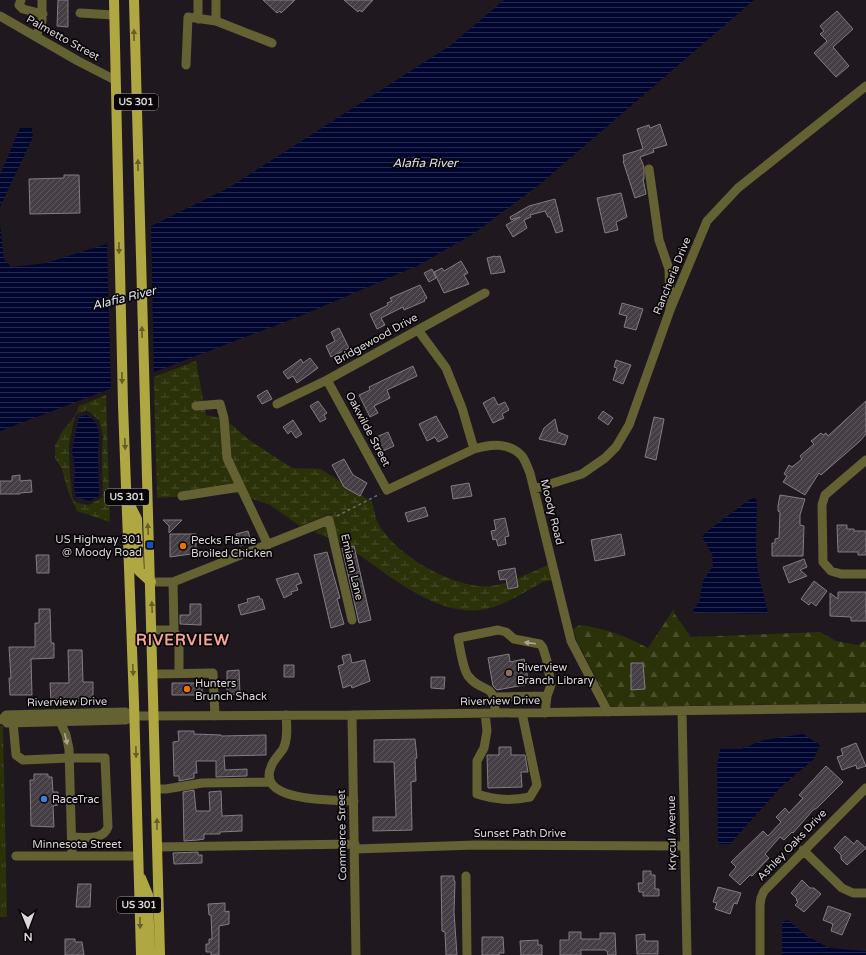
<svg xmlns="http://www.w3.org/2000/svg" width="866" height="955" viewBox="0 0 866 955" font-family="'Varela Round',sans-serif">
<defs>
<pattern id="forest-firs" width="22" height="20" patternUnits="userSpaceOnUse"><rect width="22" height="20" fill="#2b3108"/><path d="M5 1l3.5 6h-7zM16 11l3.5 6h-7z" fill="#494e2b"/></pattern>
<pattern id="wetland-marsh" width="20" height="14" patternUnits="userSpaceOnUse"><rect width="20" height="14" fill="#2b3108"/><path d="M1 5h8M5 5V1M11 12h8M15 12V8" fill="none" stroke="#494e2b"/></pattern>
<pattern id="park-tufts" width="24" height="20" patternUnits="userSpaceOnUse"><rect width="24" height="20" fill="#2b3108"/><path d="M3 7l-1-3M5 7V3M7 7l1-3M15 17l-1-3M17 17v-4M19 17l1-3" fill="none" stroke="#494e2b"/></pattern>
<pattern id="water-rules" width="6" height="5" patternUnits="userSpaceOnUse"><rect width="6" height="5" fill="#000630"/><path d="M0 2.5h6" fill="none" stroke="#252a4d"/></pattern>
<pattern id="building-hatch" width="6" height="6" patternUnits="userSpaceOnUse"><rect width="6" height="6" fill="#463e45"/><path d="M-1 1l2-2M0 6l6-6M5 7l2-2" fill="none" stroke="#60595f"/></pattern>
</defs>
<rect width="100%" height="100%" fill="#1f191f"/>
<path fill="url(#forest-firs)" d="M674,609v4l17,24 129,-5 16,9 22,4 8,-5v63l-255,4 -35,-68 -3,-10 7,-4c24,3 46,11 68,23z"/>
<path fill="url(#wetland-marsh)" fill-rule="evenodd" d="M196,361l10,54 19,4 24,21 43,28 29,1 51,33c2,7 3,15 6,21 16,32 83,71 119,62 17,-4 35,-13 51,-20l4,15 -9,2c-15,8 -32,19 -49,25 -51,17 -103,-31 -142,-57 -12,-8 -24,-13 -38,-18l20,-9 -3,-9 -31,12 -30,-21 -35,-12 -78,5 -3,-121z
M106,395l4,127 -33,-11 -9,-20 -6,-22 -7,-11v-12l6,-13 14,-17 4,-10zM87,410l12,10 4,16 -1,18 1,43 -14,8c-4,-1 -12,-1 -15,-4 -3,-3 -5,-44 -5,-50 0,-11 4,-24 6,-35l3,-3z"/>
<path fill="url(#park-tufts)" d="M0,726h3l4,191h-7z"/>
<path fill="url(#water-rules)" d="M504,0h250l-215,185 -66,49 -54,31 -121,52 -298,114v-208l4,36 7,8 35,-4 83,-26 101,-50 221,-142z
M20,128h12l1,9 -33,70v-32z
M87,415l9,7 3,13 -1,19 1,42 -9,5 -14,-4 -2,-10 1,-18 -3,-18 7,-34z
M754,498l3,2 -1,51 2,21 10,41c-24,2 -48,-2 -73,0l-2,-3 6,-8 4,-21 10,-15 -1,-12 -10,-17 4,-5 43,-32z
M803,734l17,11 -6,14 -33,28 -51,57h-12l-1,-77 3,-18h21l23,-9z
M788,920l19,16 22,12 37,3v4h-84v-33z"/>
<path fill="#1f191f" d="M151,224l3,150 -43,17 -4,-149 21,-7z"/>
<path fill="url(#building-hatch)" stroke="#847b83" d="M58,0h10v27l-11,-1z
M263,0h32l-14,13 -1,-2 -3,2z
M344,0h29l-11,12 -3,-2 -1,2z
M837,11l16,18 -20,18 16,19 -13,11 -22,-24 13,-12 -7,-7 4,-3 -4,-5z
M660,124l7,21 -14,4 1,3 -14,5 4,10v12h-1l3,15 -11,4 -12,-37h1l-1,-6 20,-6 -6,-20 12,-4 1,3z
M64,175h15l1,38 -50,1 -1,-35 35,-1z
M621,193l6,24 -11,5 2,8 -13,3 -8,-35z
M555,199l8,32 -7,2 -6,-16h-2l-3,-6 -15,4 1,2 -7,3 3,8 -14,9 -7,-12 14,-8 -9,3 -1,-3 19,-11z
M495,256v1l5,-1 5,16 -14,2 -4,-16z
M461,261l7,12 -4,2 5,9 -25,9 -10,-21 8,-4 2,3z
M432,269l4,9 -7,4 -5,-9z
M420,285l7,13 -3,2 1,1 -21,9 -1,-3 -22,11 4,7 -8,4 -7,-15 18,-9 -1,-2 5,-2 -2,-3z
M622,303l21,6 -7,21 -12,-3 3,-11 -8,-2z
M339,328l10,20 -18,9 -5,-11 9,-5 -4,-9z
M310,358l8,10 -21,15 -4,-7 -5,3 -5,-7 18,-13 2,4z
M616,360l15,5 -8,19 -10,-4 4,-12 -3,-1z
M413,366l4,10 -30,14 3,8 -16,8 4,7 -8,4 -11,-22 11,-5 -1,-3z
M267,390l5,9 -10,5 -5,-8z
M494,397l4,8 7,-3 4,8 -7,4 2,4 -11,5 -10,-20z
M318,401l9,12 -3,2 2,4 -6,3 -10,-16z
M866,401v33l-6,7 -39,34 -2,-2 -14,22 -22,-13 4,-6 -3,-2 5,-9 3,2 10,-8 -2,-3 14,-12 -3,-3 10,-8 2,2 3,-2 2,3z
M603,411l10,7 -5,7 -10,-7z
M436,416l12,21 -10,5 -3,-5 -8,4 -8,-17z
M654,417l10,2 -8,41 -11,-3z
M555,419l3,13 10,4 -3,9 -26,-6 5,-11z
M293,420l9,14 -6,4 -5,-7 -3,3 -5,-7z
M388,432l6,14 -11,5 -7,-14z
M344,459l9,16 14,8 -7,13 -16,-9 -12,-22z
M20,475v6l11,-1 1,12 -12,1v1h-20v-13h12v-5z
M469,483l3,13 -19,3 -2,-13z
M780,495l25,4 -5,16v10l4,1 -1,30h-31v-13h3v-4l4,-1 1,-26 -2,-1v-5z
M425,507l3,9 -20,6 -3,-9z
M505,518l4,18 -4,1 1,7 -8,2 -2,-7 -3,1 -2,-9 5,-1 -2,-10z
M163,520h19l-13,13v-7z
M837,525h10v4h7v2h12v24h-8v-3h-20z
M248,531l3,11 -11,4 -4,-12z
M170,534h26v18h-5v2l-21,3z
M621,534l4,21 -30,6 -4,-21z
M354,546l17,74 -12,3 -17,-75z
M327,552l13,46 -3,1 7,25 -13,4 -17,-73z
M36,555h13v18h-12z
M804,559l3,8 -7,3 7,6 -18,7 -6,-16z
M515,568l3,19 -10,2 -2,-10 -6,1 -2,-9z
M298,573l4,10 -6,2 2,5 -7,2 1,2 -8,4 -8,-19z
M814,581l13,10 -11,15 -5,-4 -2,3 -8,-6z
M838,592h28v29h-15v-4l-21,-1v-23l8,6z
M259,596l1,3h2l3,10 -24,6 -3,-10 10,-3 -1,-3z
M190,604h11v21l-21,-1v-9h10z
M39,609h11l1,34h3v15l-23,1 1,36h-22l-1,-17h2l-2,-31h26v-24h4z
M68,650h14l1,32h10v19l-42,1 -1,-19h19z
M350,654l2,9 13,-3 5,21 -18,7 -1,-3 -8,3 -5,-22 6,-2 -2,-8z
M509,654l1,8 14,-3 5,25 -32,6 -4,-4 -5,-28z
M631,663h12l2,26 -14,1z
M284,665h10v12h-10z
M239,670l1,24 -13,1v-24z
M431,677h14l-1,12 -13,-1z
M172,683h30v12h-30z
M178,731h16v3l27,1v1l45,-1v20l-42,1 1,14 22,-1v7l-31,1v-16h-20l1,12h-3v5l-15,3v-5h-5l-1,-34 6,-1z
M415,739l2,19h-2l1,23 -5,1 1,48 -39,1v-14h23l-2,-55h-20v-22z
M856,743l10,23 -9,3 -1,-4 -14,5 -5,-13 6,-2 -2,-6z
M499,747h12v8h14l3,17h-7l1,15 -34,1 -1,-33h12z
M826,766l17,16 -26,26 -4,2 -20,23 -1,-1 -8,8 -4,-3 -15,17 4,4 -17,18 -2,-1 -10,10 -11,-10 7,-8 -5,-5 32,-31 5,5 13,-14 -5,-5 9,-9 4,5 14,-15 -4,-3z
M34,774h14v3h4l1,15h5v13l-5,1 1,21 -23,-1 -1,-46h4z
M194,790l2,21h14l-1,-19 12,-1 1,25 20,-1v16l-22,1v2h-16v5l-6,1 -14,1 -1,-49z
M845,836l9,8 3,-4 9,8 -19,17 -6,-6v-4l-7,-7z
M198,852v3h4v8l-28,1 -1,-11z
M643,871h8v4h4v14h4v7h-16v-4h-4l-1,-9h5z
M441,876h13v5h1l-1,31 3,43h-11l-1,-23 -3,-1z
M802,880l8,8h4l7,6 -17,18 -9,-7 3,-3 -2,-2 1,-1 -6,-6z
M78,884h13l-1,23h-14z
M718,887l23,6 -4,11 -3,-1 -4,11 -15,-5 2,-6 -4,-1z
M225,903v9l4,-1v13l-10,2v29h-8v-3h-5v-8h3v-5h3l-1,-24h-2l-1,-11z
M828,906l23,8 -9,21 -11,-4 2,-7 -10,-4z
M569,932h12v7h19v-6h15l1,22h-8l-1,-4 -2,-1h-24v5h-21v-15h9z
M645,934v7h13v13h-21l-1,-19z
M482,937h21l1,16h-5v2h-17z
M65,939h10v3h7l2,13h-19z
M538,940v5h4v10h-21l-1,-14z"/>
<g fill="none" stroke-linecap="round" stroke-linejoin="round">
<path stroke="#716b70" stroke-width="1.5" stroke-dasharray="3 3" stroke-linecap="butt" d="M337,516l43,-22"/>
<path stroke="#646133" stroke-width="9" d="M21,0l-2,5 4,4 20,5
M198,0v19
M216,0v21l56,22
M80,13l34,2
M0,16l78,45 37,19
M36,37l6,-16v-21
M186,65l2,-48 28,4
M649,169l10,71 10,29 1,40
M418,330l28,38 16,40 12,41
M327,380l60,110 87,-41c17,-5 35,-7 48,7 3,4 6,12 8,17l41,168 37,71
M277,404l50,-24 158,-87
M196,406l24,-2 4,14 3,40 41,87
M866,460l-41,35 -3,10 1,57 8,9 10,3h25
M534,489l48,-15 23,-16 11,-11 13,-22 41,-115 37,-89 31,-33 128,-102
M182,496l58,-9
M151,582h22l156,-62 23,100
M173,582l1,48 5,13v30
M152,630h22
M153,674l60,-1 2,43
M494,697l53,-1
M682,711l5,244
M485,713l2,18 -3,17 -7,13v33c19,6 34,7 53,3l7,-12 -15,-72
M495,713c0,-33 -11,-18 -26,-36 -6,-6 -9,-30 -11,-39l40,-8 8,2 8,7 26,5 3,4 4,13 4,24 -4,11 -2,17
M286,715c1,11 2,25 -3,34 -4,6 -10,11 -12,18 -15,35 62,33 83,34
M352,715l4,240
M2,720l4,-5 119,-3 10,4 217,-1 514,-7
M60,721l6,14 3,14 3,107
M13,722l3,33 7,5 46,-2h36l3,69c-5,14 -24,10 -36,10
M7,723l118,-3 10,-4
M156,789h10l36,-6 67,-1
M158,847l197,-3
M355,849l121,-4 208,1
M803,850l39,38 11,5h13
M16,856h122
M466,876l1,79
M760,955v-50l1,-7 3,-7 102,-103"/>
<path stroke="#afa741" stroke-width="10" d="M114,0l9,405 11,298 7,252
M134,0c7,318 19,637 26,955
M129,503l8,16 2,52 12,11
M141,878l7,17 2,60"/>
</g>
<defs><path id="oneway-solid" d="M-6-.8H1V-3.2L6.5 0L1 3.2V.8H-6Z"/></defs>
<g fill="#645e27">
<use href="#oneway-solid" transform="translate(134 35) rotate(-91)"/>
<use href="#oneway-solid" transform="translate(138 165) rotate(-91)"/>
<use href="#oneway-solid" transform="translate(119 248) rotate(89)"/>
<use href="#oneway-solid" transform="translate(142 332) rotate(-91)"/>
<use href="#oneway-solid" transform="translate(122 378) rotate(89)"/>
<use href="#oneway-solid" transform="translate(125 444) rotate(88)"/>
<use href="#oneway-solid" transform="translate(148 529) rotate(-93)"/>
<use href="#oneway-solid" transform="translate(152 607) rotate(-92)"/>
<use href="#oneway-solid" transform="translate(133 670) rotate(88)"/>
<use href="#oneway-solid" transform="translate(136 752) rotate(89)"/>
<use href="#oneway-solid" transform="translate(157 824) rotate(-91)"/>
<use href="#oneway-solid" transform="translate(140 923) rotate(89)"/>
</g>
<g fill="#aba797">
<use href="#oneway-solid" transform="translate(530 643) rotate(-173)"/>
<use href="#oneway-solid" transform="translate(66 739) rotate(76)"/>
</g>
<rect fill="#1a4fb4" stroke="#080507" stroke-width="1.5" x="146" y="541" width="8" height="8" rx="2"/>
<g fill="#e8710a" stroke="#080507" stroke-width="1.5">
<circle cx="183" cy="546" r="4"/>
<circle cx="187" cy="689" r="4"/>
</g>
<circle fill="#8d6e63" stroke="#080507" stroke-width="1.5" cx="509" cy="673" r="4"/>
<circle fill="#3f7fe0" stroke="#080507" stroke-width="1.5" cx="44" cy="799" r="4"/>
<g text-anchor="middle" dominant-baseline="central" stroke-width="3.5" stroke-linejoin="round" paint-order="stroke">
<g fill="#080507" stroke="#9c979b" stroke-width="1">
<rect x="114" y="94" width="44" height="16" rx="3"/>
<rect x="105" y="489" width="44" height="16" rx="3"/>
<rect x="117" y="897" width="44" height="16" rx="3"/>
</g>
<g font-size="10" font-weight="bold" fill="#dbd6da">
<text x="136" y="102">US 301</text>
<text x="127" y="497">US 301</text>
<text x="139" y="905">US 301</text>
</g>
<g font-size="11" fill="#dbd6da" stroke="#080507">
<text transform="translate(63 38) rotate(29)">Palmetto Street</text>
<text transform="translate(672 276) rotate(-68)">Rancheria Drive</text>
<text transform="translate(376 339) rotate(-29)">Bridgewood Drive</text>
<text transform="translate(368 429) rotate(62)">Oakwilde Street</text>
<text transform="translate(552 512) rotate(76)">Moody Road</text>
<text transform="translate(352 567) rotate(77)">Emiann Lane</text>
<text transform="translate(500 701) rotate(-1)">Riverview Drive</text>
<text transform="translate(67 702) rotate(-1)">Riverview Drive</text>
<text x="520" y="833">Sunset Path Drive</text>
<text transform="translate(672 833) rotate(-91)">Krycul Avenue</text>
<text transform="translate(342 835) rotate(-91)">Commerce Street</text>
<text x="77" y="844">Minnesota Street</text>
<text transform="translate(792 845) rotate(-46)">Ashley Oaks Drive</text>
</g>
<g font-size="11" fill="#dbd6da" stroke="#080507" text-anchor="start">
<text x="142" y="539" text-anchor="end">US Highway 301<tspan x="142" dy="13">@ Moody Road</tspan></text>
<text x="191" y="540">Pecks Flame<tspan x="191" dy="13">Broiled Chicken</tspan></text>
<text x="517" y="667">Riverview<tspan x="517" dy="13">Branch Library</tspan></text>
<text x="195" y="683">Hunters<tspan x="195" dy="13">Brunch Shack</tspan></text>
<text x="52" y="799">RaceTrac</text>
</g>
<g font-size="12" font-style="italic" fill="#dbe4f3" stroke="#080507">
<text x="425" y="163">Alafia River</text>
<text transform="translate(124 298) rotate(-14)">Alafia River</text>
</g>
<g font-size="15" font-weight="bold" letter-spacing="1" fill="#f8a696" stroke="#080507">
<text x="183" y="640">RIVERVIEW</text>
</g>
</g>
<g transform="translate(28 927) rotate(179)" stroke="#080507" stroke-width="3" paint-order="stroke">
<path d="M0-3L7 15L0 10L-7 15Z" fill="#dbd6da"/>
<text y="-6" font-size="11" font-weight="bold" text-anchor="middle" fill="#dbd6da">N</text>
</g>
</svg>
